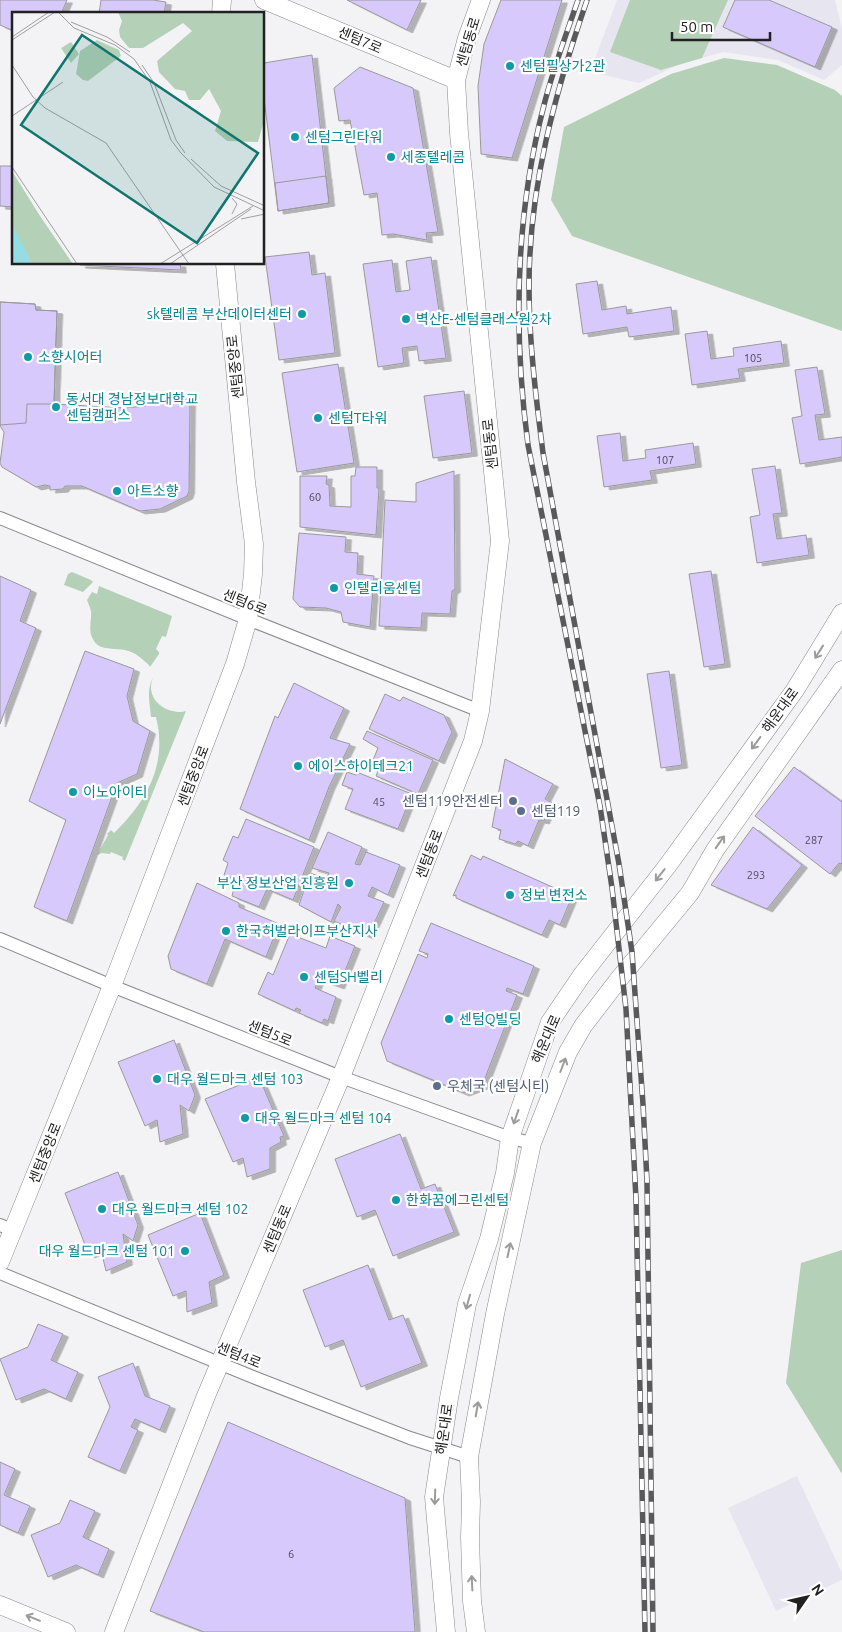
<svg xmlns="http://www.w3.org/2000/svg" width="842" height="1632" viewBox="0 0 842 1632" font-family="Ubuntu,'Noto Sans KR',sans-serif">
<defs>
<filter id="shadow"><feDropShadow dx="5.5" dy="3" stdDeviation="0" flood-color="#0004"/></filter>
</defs>
<rect width="100%" height="100%" fill="#f3f3f6"/>
<path fill="#e7e5ef" d="M617,0h218l7,28v37l-18,15 -46,-20 -55,-8 -45,13 -39,18 -49,-11z
M797,1476l45,97v7l-66,31 -48,-103z"/>
<path fill="#b4d1b8" d="M630,0h98l-26,58 -41,12 -51,-18z
M724,58l53,7 58,25 7,6v235l-270,-95 -21,-36 13,-73 107,-53z
M72,572l19,8 2,2 -10,10 -19,-7 4,-11z
M99,586l73,30 -6,21 -4,-1 -6,13 3,3v2l-9,13c-2,-4 -5,-5 -8,-8 -17,-17 -40,-4 -48,-18 -7,-11 -2,-19 -3,-30 -1,-4 -3,-8 -4,-11l5,-8 5,2z
M153,678c-9,21 14,38 33,33l-61,150 -3,-2 1,-2 -12,-5 -1,2 -8,-1 -5,2 11,-20 -1,-1 4,-4 3,3c27,-26 48,-58 45,-97 0,-6 -2,-13 -3,-19h-5c-1,-12 -5,-28 2,-39z
M842,1250v224l-56,-91 15,-120z"/>
<path fill="#d7c9fc" stroke="#9a999c" filter="url(#shadow)" d="M0,0h67l-6,14h-47v17l-14,-6z
M101,0h52l13,2 -2,12h-65z
M347,0h74l-14,30z
M501,0h61l-50,158 -31,-4 -3,-68 6,-42z
M735,0h34l63,27 -17,40 -92,-40z
M312,55l17,148 -51,8 -14,-113v-35z
M360,67l53,21 25,144 -12,1 1,7 -34,-6 -11,1 -5,-42 -13,2 -14,-75 -11,1 -5,-33z
M0,166h14v41l-14,-1z
M326,176l3,27 -51,8 -3,-28z
M309,252l3,23 13,-2 10,80 -56,7 -14,-103z
M431,257l15,101 -27,3 -2,-15 -15,2 2,15 -26,4 -15,-103 29,-4 4,32 14,-2 -4,-29z
M80,264h100l1,6 -101,-5z
M597,281l5,29 24,-4 1,8 44,-7 3,24 -45,6 -2,-10 -44,7 -7,-50z
M0,302l35,2 1,6 21,1 -3,93 70,4 22,-2 1,-9 43,2 -1,92 -2,5 -27,13 -20,2 -58,-25h-17l-2,3 -13,1v-4l-5,-1 -9,2 -34,-20 -2,-4 4,-31 -4,-6z
M0,302l35,2 1,6 21,1 -3,93h-27l-1,19 -26,2z
M707,331l4,28 23,-3 -1,-8 48,-7 3,22 -46,6 2,9 -48,7 -7,-51z
M338,364l16,99 -57,9 -15,-99z
M817,367l8,47 -10,1 4,25 23,-3v20l-42,7 -8,-46 10,-2 -7,-46z
M464,391l8,62 -39,5 -9,-62z
M620,433l3,28 23,-3 -1,-8 48,-7 3,21 -46,7 2,9 -48,7 -7,-51z
M775,466l7,47 -9,1 4,25 29,-4 3,20 -52,8 -7,-46 10,-2 -8,-46z
M356,467h21v21h2l-3,47 -76,-8v-51h27l-1,8 3,1 1,21 21,1v-31h4z
M454,471l1,118 -3,2 -2,23 -28,-1 -1,15 -42,-2 6,-126 31,2v-19z
M299,533l47,4 -1,15 13,1 -1,21 17,2 -4,51 -27,-5 -2,-10 -15,-4 -26,-1 -7,-8z
M711,571l14,93 -21,3 -15,-93z
M0,576l31,14 -11,31 16,7 -36,96z
M85,651l49,18 -7,27 6,25 17,10 -13,43 -20,9 -50,138 -33,-14 32,-87 -37,-19z
M669,671l13,94 -21,3 -14,-94z
M294,683l50,25 -14,30 20,6 -21,43 -20,53 -69,-31 35,-93 3,2z
M385,694l15,7 3,-4 41,18 8,17 -13,29 -70,-32z
M367,731l66,29 -15,34 -42,-18 2,-5 -8,-4 8,-19 -15,-9z
M505,759l48,25 -8,15 6,3 -7,19 -5,-1 -11,26 -10,-5 -3,3 -16,-5 2,-9 -9,-3z
M794,767l48,35v62l-3,-1 -9,11 -75,-58z
M347,772l9,3 3,-2 53,21 -14,35 -53,-20 8,-20 -11,-4z
M246,819l68,28 -21,53 -26,-11 -8,18 -27,-11 4,-17 -12,-4 4,-12 -5,-3 10,-24 5,2z
M753,827l49,38 -35,44 -56,-24z
M328,832l34,15 -7,17 5,1 6,-13 34,13 -12,30 -16,-8 -4,9 16,6 -16,34 -34,-15 7,-14 -3,-3 -7,18 -32,-17 11,-32 16,6 3,-6 -17,-5z
M471,855l10,5 2,-4 76,34v3l12,6 -11,26 -11,-5 -7,15 -86,-37v-3l-3,1z
M197,883l42,20v4l40,17 -13,33 -41,-18 -18,45 -36,-15 -3,-13z
M431,923l103,43 -11,28 -16,-6 -1,3 11,4 -35,91 -18,7 -77,-32 -6,-18 37,-89 9,4 1,-4 -9,-3z
M290,934l36,14 4,-12 25,10 -16,40 -20,-7 -4,9 21,9 -8,24 -4,-2 -2,4 -23,-10 2,-3 -5,-2 -1,3 -37,-17 10,-22 5,3z
M174,1040l21,55 -6,16 -9,-6 3,29 -23,8 -3,-22 -12,6 -27,-64z
M259,1077l25,59 -4,1 1,5 -11,6v21l-23,8 -4,-19 -10,4 -28,-63z
M400,1134l21,55 14,-5 19,48 -61,24 -18,-46 -18,7 -22,-58z
M118,1172l20,53 -5,16 -10,-7 4,28 -21,9 -5,-21 -12,5 -24,-62z
M200,1213l24,62 -15,7 3,21 -25,9 -1,-21 -13,5 -25,-61z
M368,1265l21,55 14,-5 19,48 -61,24 -18,-47 -18,7 -22,-57z
M38,1324l25,10 -12,26 27,12 -12,27 -22,-10 -28,11 -16,-41 28,-12z
M133,1363l12,33 25,10 -10,24 -25,-11 -4,8 7,3 -18,41 -32,-14 22,-50 -12,-30z
M228,1422l177,76 10,134h-211l-54,-21z
M0,1462l15,7 -11,26 26,11 -12,27 -18,-8z
M70,1500l25,11 -12,26 26,12 -11,26 -22,-10 -28,12 -17,-42 29,-12z"/>
<g fill="none" stroke-linecap="round" stroke-linejoin="round">
<defs>
<path id="street" d="M0,518l248,101 232,92
M0,939l112,47 229,91 169,61 22,5
M0,1225l13,5
M0,1273l253,104 157,61 59,19"/>
<path id="secondary" d="M264,0l192,80
M221,14l1,-14
M0,1262l112,-276 123,-322 13,-45 5,-45 1,-30 -8,-62 -21,-218
M0,1605l66,27
M114,1632l92,-236 135,-319 132,-336 7,-30 20,-170 -41,-408 -3,-53 11,-42 14,-38
M446,1632l-12,-135 15,-99 18,-94 22,-65 16,-66 5,-35 40,-116 32,-47 86,-110 127,-175 47,-77
M476,1632l-4,-31 -2,-63 1,-36 -2,-45 26,-143 37,-171 36,-91 15,-26 36,-47 71,-86 25,-43 127,-180"/>
</defs>
<use href="#street" stroke="#89898b" stroke-width="14"/>
<use href="#secondary" stroke="#89898b" stroke-width="19"/>
<use href="#street" stroke="#fff" stroke-width="12"/>
<use href="#secondary" stroke="#fff" stroke-width="18"/>
<defs>
<path id="rail" d="M578,0c-12,35 -25,69 -34,105 -29,112 -31,226 -16,340l72,361 12,82 14,121 10,190 9,433
M587,0c-32,93 -58,187 -58,286 0,56 7,112 14,167l76,411 13,88 11,152 4,77 6,451"/>
</defs>
<use href="#rail" stroke="#59595b" stroke-width="5.5"/>
<use href="#rail" stroke="#fff" stroke-width="4" stroke-dasharray="11" stroke-linecap="butt"/>
</g>
<defs><path id="oneway-shaft" d="M-6 0H5M1.5-3L5.5 0L1.5 3" fill="none" stroke-width="1.6" stroke-linecap="round" stroke-linejoin="round" transform="scale(1.25)"/></defs>
<g stroke="#9b9b9c">
<use href="#oneway-shaft" transform="translate(819 652) rotate(122)"/>
<use href="#oneway-shaft" transform="translate(756 743) rotate(126)"/>
<use href="#oneway-shaft" transform="translate(720 842) rotate(-55)"/>
<use href="#oneway-shaft" transform="translate(660 875) rotate(128)"/>
<use href="#oneway-shaft" transform="translate(563 1065) rotate(-69)"/>
<use href="#oneway-shaft" transform="translate(516 1117) rotate(109)"/>
<use href="#oneway-shaft" transform="translate(509 1250) rotate(-78)"/>
<use href="#oneway-shaft" transform="translate(468 1302) rotate(106)"/>
<use href="#oneway-shaft" transform="translate(477 1409) rotate(-80)"/>
<use href="#oneway-shaft" transform="translate(435 1497) rotate(92)"/>
<use href="#oneway-shaft" transform="translate(472 1583) rotate(-93)"/>
<use href="#oneway-shaft" transform="translate(33 1618) rotate(-158)"/>
</g>
<g fill="#0f9aa8" stroke="#fff" stroke-width="2">
<circle cx="510" cy="66" r="5"/>
<circle cx="295" cy="137" r="5"/>
<circle cx="391" cy="157" r="5"/>
<circle cx="302" cy="314" r="5"/>
<circle cx="406" cy="319" r="5"/>
<circle cx="28" cy="357" r="5"/>
<circle cx="56" cy="407" r="5"/>
<circle cx="318" cy="418" r="5"/>
<circle cx="117" cy="491" r="5"/>
<circle cx="334" cy="588" r="5"/>
<circle cx="298" cy="766" r="5"/>
<circle cx="73" cy="792" r="5"/>
<circle cx="349" cy="883" r="5"/>
<circle cx="510" cy="895" r="5"/>
<circle cx="226" cy="931" r="5"/>
<circle cx="304" cy="977" r="5"/>
<circle cx="449" cy="1019" r="5"/>
<circle cx="157" cy="1079" r="5"/>
<circle cx="245" cy="1118" r="5"/>
<circle cx="396" cy="1200" r="5"/>
<circle cx="102" cy="1209" r="5"/>
<circle cx="185" cy="1251" r="5"/>
</g>
<g fill="#5c6f8a" stroke="#fff" stroke-width="2">
<circle cx="513" cy="801" r="5"/>
<circle cx="521" cy="811" r="5"/>
<circle cx="437" cy="1086" r="5"/>
</g>
<g text-anchor="middle" dominant-baseline="central" stroke-width="4.5" stroke-linejoin="round" paint-order="stroke">
<g font-size="11" fill="#4e4b58">
<text x="753" y="358">105</text>
<text x="665" y="460">107</text>
<text x="315" y="497">60</text>
<text x="379" y="802">45</text>
<text x="814" y="840">287</text>
<text x="756" y="875">293</text>
<text x="291" y="1554">6</text>
</g>
<g font-size="14" fill="#212122" stroke="#fff">
<text transform="translate(360 40) rotate(23)">센텀7로</text>
<text transform="translate(468 42) rotate(-73)">센텀동로</text>
<text transform="translate(235 367) rotate(-96)">센텀중앙로</text>
<text transform="translate(490 444) rotate(-96)">센텀동로</text>
<text transform="translate(245 602) rotate(22)">센텀6로</text>
<text transform="translate(780 710) rotate(-54)">해운대로</text>
<text transform="translate(193 776) rotate(-69)">센텀중앙로</text>
<text transform="translate(429 854) rotate(-69)">센텀동로</text>
<text transform="translate(270 1033) rotate(22)">센텀5로</text>
<text transform="translate(546 1039) rotate(-66)">해운대로</text>
<text transform="translate(45 1153) rotate(-68)">센텀중앙로</text>
<text transform="translate(277 1229) rotate(-67)">센텀동로</text>
<text transform="translate(239 1355) rotate(22)">센텀4로</text>
<text transform="translate(444 1429) rotate(-82)">해운대로</text>
</g>
<g font-size="14" fill="#0d838f" stroke="#fff" text-anchor="start">
<text x="520" y="66">센텀필상가2관</text>
<text x="305" y="137">센텀그린타워</text>
<text x="401" y="157">세종텔레콤</text>
<text x="292" y="314" text-anchor="end">sk텔레콤 부산데이터센터</text>
<text x="416" y="319">벽산E-센텀클래스원2차</text>
<text x="38" y="357">소향시어터</text>
<text x="66" y="399">동서대 경남정보대학교<tspan x="66" dy="16">센텀캠퍼스</tspan></text>
<text x="328" y="418">센텀T타워</text>
<text x="127" y="491">아트소향</text>
<text x="344" y="588">인텔리움센텀</text>
<text x="308" y="766">에이스하이테크21</text>
<text x="83" y="792">이노아이티</text>
<text x="339" y="883" text-anchor="end">부산 정보산업 진흥원</text>
<text x="520" y="895">정보 변전소</text>
<text x="236" y="931">한국허벌라이프부산지사</text>
<text x="314" y="977">센텀SH벨리</text>
<text x="459" y="1019">센텀Q빌딩</text>
<text x="167" y="1079">대우 월드마크 센텀 103</text>
<text x="255" y="1118">대우 월드마크 센텀 104</text>
<text x="406" y="1200">한화꿈에그린센텀</text>
<text x="112" y="1209">대우 월드마크 센텀 102</text>
<text x="175" y="1251" text-anchor="end">대우 월드마크 센텀 101</text>
</g>
<g font-size="14" fill="#4e5e75" stroke="#fff" text-anchor="start">
<text x="503" y="801" text-anchor="end">센텀119안전센터</text>
<text x="531" y="811">센텀119</text>
<text x="447" y="1086">우체국 (센텀시티)</text>
</g>
</g>
<g transform="translate(12 12)">
<rect width="252" height="252" fill="#f3f3f6"/>
<path d="M106,0h146l1,105 -7,25 -31,-1 -12,-10 6,-20 -12,-22 -9,11h-11l-4,-9 -10,-2 -16,-17 -2,-11 35,-30 -9,-8 -40,25h-14l-9,-11 -1,-7 3,-9zM85,28l22,10 2,6 -33,25 -5,-1 -7,-6 4,-23zM59,30l8,12 -8,9 -10,-15zM0,159l28,45 33,48h-41l-20,-39z" fill="#b4d1b8"/>
<path d="M0,212l13,25 7,15h-20z" fill="#96dce4"/>
<path fill="none" stroke="#9f9fa1" stroke-width="1" d="M46,0l16,16 41,17 19,14 16,23 21,58 10,13 33,34 51,24M59,10l36,15 23,15M0,25l37,-25M0,28l43,-28M0,53l21,32 12,11 61,35 83,121M130,53l12,18 22,57 9,13M0,104l51,-34M179,147l30,27 44,20M0,155l65,97M220,186l5,6 -5,10M229,207l24,-5M148,252l93,-58M158,252l81,-55"/>
<path fill="#0f766e" fill-opacity="0.15" stroke="#0f766e" stroke-width="2.5" d="M70,23l176,118 -61,90 -176,-118z"/>
<rect width="252" height="252" fill="none" stroke="#212122" stroke-width="2.5"/>
</g>
<g transform="translate(807 1597) rotate(56)" stroke="#ffffff" stroke-width="4" paint-order="stroke">
<path d="M0-4L9 19L0 12L-9 19Z" fill="#212122"/>
<text y="-8" font-size="14" font-weight="bold" text-anchor="middle" fill="#212122">N</text>
</g>
<path d="M672 32v8h98v-8" fill="none" stroke="#212122" stroke-width="2.5"/>
<text x="680" y="32" font-size="15" fill="#212122" stroke="#ffffff" stroke-width="4" paint-order="stroke">50 m</text>
</svg>
